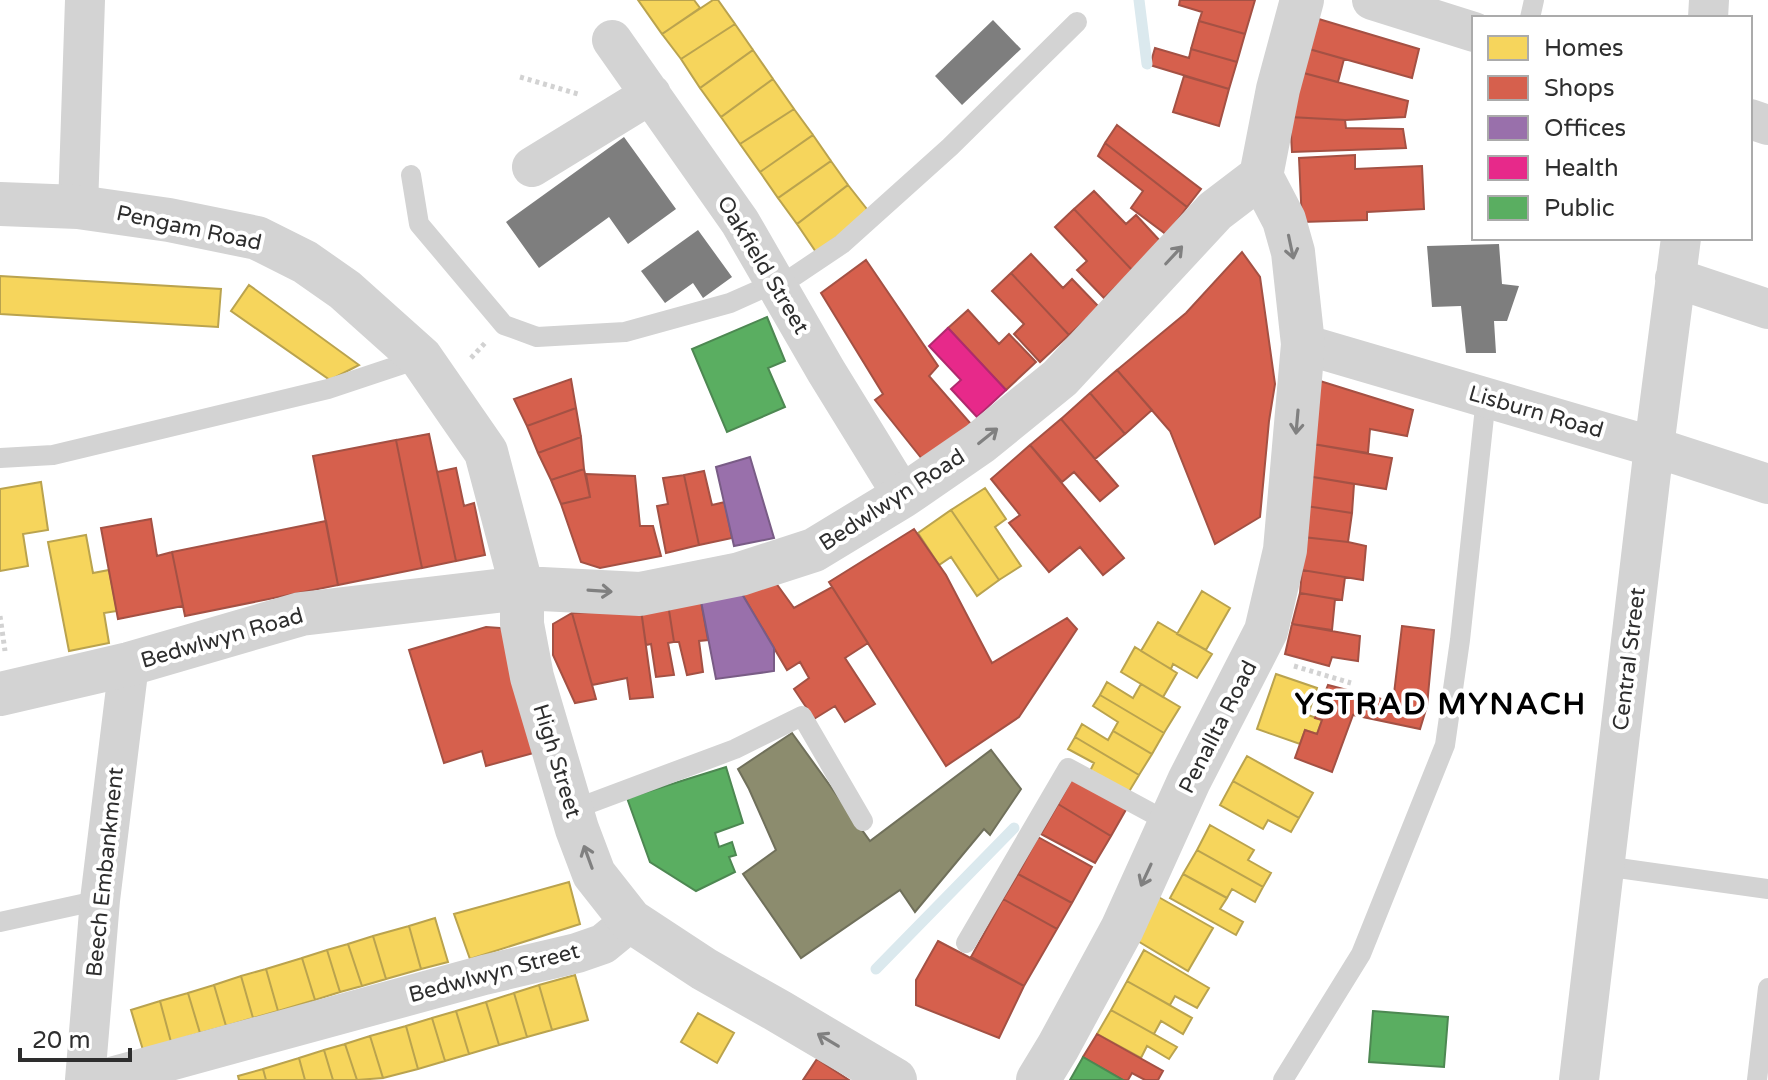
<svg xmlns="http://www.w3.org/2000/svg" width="1768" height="1080" viewBox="0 0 1768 1080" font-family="'Varela Round',sans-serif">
<rect width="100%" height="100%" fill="#fff"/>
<path fill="#f6d55c" stroke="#baa34e" stroke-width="2" d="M638,0h56l6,8 -38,26z
M713,0h5l17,24 -54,35 -19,-25z
M735,24l18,26 -53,38 -19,-29z
M753,50l20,29 -52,38 -21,-29z
M773,79l21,30 -54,35 -19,-27z
M794,109l19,26 -53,37 -20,-28z
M813,135l18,26 -53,37 -18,-26z
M831,161l17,24 -51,39 -19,-26z
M848,185l22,28 -54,39 -19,-28z
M0,276l221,13 -3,38 -218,-13z
M249,285l110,80 -29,15 -99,-69z
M41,482l7,48 -25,4 5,32 -28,5v-82z
M985,488l21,31 -11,8 26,39 -22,14 -48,-70z
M951,510l48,70 -22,16 -26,-39 -12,8 -21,-32z
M86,535l7,38 16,-3 8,41 -13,2 5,30 -40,8 -21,-109z
M1202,591l28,17 -24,42 -29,-16z
M1158,622l54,32 -15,24 -24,-14 -2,5 -30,-18z
M1135,647l42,26 -14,24 -42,-25z
M1276,674l41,14 -9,27 14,5 -5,14 -12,-4 -5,14 -43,-15z
M1107,682l26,16 8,-14 39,23 -16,26 -64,-38z
M1100,695l64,38 -12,21 -39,-23 5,-9 -25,-16z
M1082,724l26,16 5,-9 39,23 -13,21 -64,-38z
M1075,737l64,38 -12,20 -38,-22 5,-10 -26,-14z
M1247,756l66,37 -14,25 -66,-37z
M1233,781l66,37 -8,14 -23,-12 -5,9 -43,-24z
M1210,825l44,25 -6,10 23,13 -8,14 -66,-37z
M1197,850l66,37 -8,15 -23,-13 -5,9 -44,-24z
M1183,874l44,24 -7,11 23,13 -7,13 -66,-37z
M569,882l11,42 -110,35 -16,-45z
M1155,895l58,33 -25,43 -57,-34z
M435,918l13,44 -27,7 -12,-43z
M409,926l12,43 -35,10 -13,-43z
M373,936l13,43 -24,7 -14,-42z
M348,944l14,42 -22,6 -13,-42z
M327,950l13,42 -25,8 -13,-42z
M1144,950l65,38 -12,20 -22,-12 -5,9 -43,-24z
M302,958l13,42 -37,11 -12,-42z
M266,969l12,42 -25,7 -12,-42z
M575,975l13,45 -36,10 -13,-45z
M241,976l12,42 -27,8 -12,-41z
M1127,981l65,37 -9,16 -22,-13 -7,13 -43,-24z
M214,985l12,41 -26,7 -12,-40z
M539,985l13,45 -25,7 -13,-44z
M188,993l12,40 -29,9 -11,-41z
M514,993l13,44 -28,8 -13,-43z
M160,1001l11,41 -28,8 -12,-40z
M486,1002l13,43 -30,9 -13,-43z
M1111,1010l66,37 -8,12 -22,-13 -6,12 -44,-24z
M456,1011l13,43 -24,7 -13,-43z
M698,1013l36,20 -17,30 -36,-21z
M432,1018l13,43 -27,8 -12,-43z
M406,1026l12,43 -35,9 -13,-42z
M370,1036l13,42 -26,2 -12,-36z
M345,1044l12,36h-24l-9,-30z
M324,1050l9,30h-28l-6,-22z
M299,1058l6,22h-39l-3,-11z
M263,1069l3,11h-27l-1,-4z"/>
<path fill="#d6604d" stroke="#a45144" stroke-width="2" d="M1180,0h75l-10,34 -46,-13 3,-9 -23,-7z
M1312,17l107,32 -7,29 -110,-31z
M1199,21l46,13 -8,28 -46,-13z
M1302,47l42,12 -6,23 -42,-11z
M1155,48l34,10 2,-9 46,13 -8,27 -79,-24z
M1296,71l112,30 -3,16 -60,3 -55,-3z
M1184,76l45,13 -10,37 -46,-14z
M1290,117l55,3 1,8 57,1 3,19 -114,4z
M1117,125l84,64 -14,18 -82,-64z
M1105,143l82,64 -20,28 -36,-27 12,-17 -45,-35z
M1355,155v14l67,-3 2,43 -57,3v8l-65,2 -3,-64z
M1094,191l32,33 10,-9 26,28 -29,28 -59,-62z
M1074,209l59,62 -29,27 -27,-28 10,-9 -32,-34z
M1242,252l18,25 15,107 -6,37 -9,96 -45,27 -45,-113 -53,-61 69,-57z
M1031,254l32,34 9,-9 27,28 -30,28 -58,-62z
M866,260l72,106 -9,10 42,48 -49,35 -47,-59 8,-6 -62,-101z
M1011,273l58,62 -29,27 -26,-28 10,-10 -32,-33z
M968,310l31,34 10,-10 27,28 -30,28 -58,-62z
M1117,370l35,40 -27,24 -35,-41z
M571,379l5,29 -49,18 -13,-27z
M1320,381l93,29 -6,26 -37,-7 -2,24 -55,-9z
M1090,393l35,41 -30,25 -34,-40z
M576,408l5,29 -43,16 -11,-27z
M1061,419l57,67 -18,15 -26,-29 -12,10 -32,-37z
M429,434l27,127 -34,7 -26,-128z
M581,437l3,32 -33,11 -13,-27z
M396,440l26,128 -84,17 -25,-129z
M1313,444l79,14 -6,31 -79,-13z
M1030,445l94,113 -21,17 -23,-28 -31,25 -40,-49 11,-8 -29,-36z
M456,468l8,38 10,-3 11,52 -29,6 -19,-89z
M584,469l6,28 -29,7 -10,-24z
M704,471l8,34 13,-3 7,36 -33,7 -15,-70z
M586,474l49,2 5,50h13l8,30 -61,12 -19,-6 -20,-58 29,-7z
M684,475l15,70 -33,8 -9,-47 11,-2 -5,-26z
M1307,476l47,8 -2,29 -46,-7z
M1306,506l46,7 -4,29 -45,-5z
M151,519l6,37 15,-4 11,54 -65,13 -17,-91z
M326,521l12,64 -153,31 -13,-64z
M914,529l32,46 46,88 75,-45 10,11 -58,88 -73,49 -117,-184z
M1303,537l45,5 18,4 -3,34 -61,-10z
M1302,570l43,7 -3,23 -42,-7z
M773,579l21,29 38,-21 36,56 -23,15 30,46 -30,18 -10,-16 -21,13 -20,-30 15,-11 -9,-16 -13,8 -45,-76z
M1300,593l35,6 -3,31 -40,-6z
M700,596l8,44 -9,1 4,31 -16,3 -8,-33h-5l-6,-38z
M668,604l6,38 -6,1 6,32 -18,2 -5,-33 -5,1 -5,-35z
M641,610l12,87 -23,2 -3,-21 -35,7 -20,-72z
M572,613l24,86 -21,4 -22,-48v-31z
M1292,624l68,12 -2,25 -26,-4 -3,9 -44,-12z
M1402,626l32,4 -7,76 -7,23 -67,-14 -21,57 -37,-14 10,-28 12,4 5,-14 -7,-2 13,-33 65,17z
M486,627l14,1 9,5 39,116 -62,17 -4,-15 -38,12 -35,-113z
M1074,775l54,31 -17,30 -53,-32z
M1058,804l53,32 -16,27 -54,-29z
M1038,837l54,30 -20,36 -54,-29z
M1018,874l54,29 -15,26 -54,-30z
M1003,899l54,30 -33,57 -53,-29z
M938,941l86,45 -25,52 -83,-33v-25z
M1097,1034l66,37 -5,9h-13l-13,-7 -4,7h-5l-40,-23z
M817,1059l32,21h-46z"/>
<path fill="#9970ab" stroke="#795c86" stroke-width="2" d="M750,457l24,81 -40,8 -18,-79z
M742,594l32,54v23l-58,8 -16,-83z"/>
<path fill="#e7298a" stroke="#b02a6e" stroke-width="2" d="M948,328l58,62 -29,27 -26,-28 10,-9 -32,-34z"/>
<path fill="#5aae61" stroke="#4d8852" stroke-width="2" d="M767,317l18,44 -17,7 17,39 -58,25 -35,-83z
M726,767l17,56 -28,10 4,14 13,-5 4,13 -7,2 6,15 -39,19 -46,-29 -23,-64z
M1373,1011l75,6 -4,50 -75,-5z
M1083,1057l40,23h-53z"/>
<path fill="#8c8c6e" stroke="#70705b" stroke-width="2" d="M792,733l78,108 121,-91 30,39 -31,46 -6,-6 -69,83 -15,-22 -99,68 -58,-84 33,-24 -27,-61 -11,-20z"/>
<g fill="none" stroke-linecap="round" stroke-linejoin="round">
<path stroke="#dbe9ee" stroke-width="11" d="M1139,0l8,64
M876,969l138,-141"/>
</g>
<path fill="#7e7e7e" d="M993,20l28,29 -59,56 -27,-29z
M624,137l52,72 -48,35 -19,-27 -70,51 -33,-46z
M698,230l34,47 -29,21 -10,-15 -28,20 -24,-32z
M1499,244l3,40 17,2 -12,35h-13l2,32h-30l-5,-47 -29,1 -5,-61z"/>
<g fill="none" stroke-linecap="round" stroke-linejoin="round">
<path stroke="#d2d2d2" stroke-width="5" stroke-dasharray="4 4" stroke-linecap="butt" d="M520,77l58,17
M471,358l15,-16
M0,616l5,35
M1294,666l57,17"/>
<path stroke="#d3d3d3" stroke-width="20" d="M1530,18l4,-18
M411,175l8,49 85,101 33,12 88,-5 105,-29 45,-20
M778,287l64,-43 108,-97 127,-125
M0,458l53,-3 275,-66 93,-31
M572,810l163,-61 67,-33 61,105
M1604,866l164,23
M0,922l100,-22
M966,943l102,-175 102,55
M1283,1080l78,-126 84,-209 15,-105 26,-242
M1757,1080l11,-92"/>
<path stroke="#d3d3d3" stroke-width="40" d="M1372,0l102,32
M1708,18l1,-18
M612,40l128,182 86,149 77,125
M1750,119l18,6
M532,167l119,-73
M78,207l7,-207
M1675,278l93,31
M1303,344l351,103 114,37
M85,1080l15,-180 29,-236
M100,1080l384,-105 93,-22 26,-9 28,-23
M1579,1080l75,-633 27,-209"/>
<path stroke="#d3d3d3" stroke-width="44" d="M1261,176l17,-87 24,-89
M0,204l78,3 91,13 88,18 48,24 40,28 76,68 65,94 36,136v36l10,53 45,152 17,45 37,47 73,48 76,43 115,68
M0,694l129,-30 172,-50 221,-26 118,6 100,-20 74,-24 89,-54 77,-53 80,-65 155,-167 46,-35
M1038,1080l20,-33 64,-118 67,-148 77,-150 19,-81 18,-206 -10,-92 -9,-32 -23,-44"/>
</g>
<defs><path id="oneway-shaft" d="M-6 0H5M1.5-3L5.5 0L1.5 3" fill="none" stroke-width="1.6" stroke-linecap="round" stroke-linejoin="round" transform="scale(2)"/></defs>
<g stroke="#808080">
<use href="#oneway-shaft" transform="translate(1291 247) rotate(78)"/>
<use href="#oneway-shaft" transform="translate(1174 255) rotate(-47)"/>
<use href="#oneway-shaft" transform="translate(1297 422) rotate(95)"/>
<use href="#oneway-shaft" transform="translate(988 436) rotate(-39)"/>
<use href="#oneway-shaft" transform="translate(600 591) rotate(4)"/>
<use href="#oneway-shaft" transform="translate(588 857) rotate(-110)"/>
<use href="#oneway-shaft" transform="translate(1146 875) rotate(115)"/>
<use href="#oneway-shaft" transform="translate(828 1040) rotate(-149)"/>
</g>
<g text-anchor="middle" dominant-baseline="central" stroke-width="8" stroke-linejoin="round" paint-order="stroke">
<g font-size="22" fill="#2e2e2e" stroke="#fff">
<text transform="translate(189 228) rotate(12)">Pengam Road</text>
<text transform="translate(763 265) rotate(59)">Oakfield Street</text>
<text transform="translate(1536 412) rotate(16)">Lisburn Road</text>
<text transform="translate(892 500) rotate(-33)">Bedwlwyn Road</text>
<text transform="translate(222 638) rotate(-16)">Bedwlwyn Road</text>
<text transform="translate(1629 659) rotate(-83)">Central Street</text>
<text transform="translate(1218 727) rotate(-63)">Penallta Road</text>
<text transform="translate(557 761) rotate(73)">High Street</text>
<text transform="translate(105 872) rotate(-84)">Beech Embankment</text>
<text transform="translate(494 973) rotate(-15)">Bedwlwyn Street</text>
</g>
<g font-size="30" font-weight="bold" letter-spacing="2" fill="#000" stroke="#fff">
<text x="1441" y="704">YSTRAD MYNACH</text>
</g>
</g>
<rect x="1472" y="16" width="280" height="224" fill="#ffffff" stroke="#ababab" stroke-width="2"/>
<rect x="1488" y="36" width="40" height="24" fill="#f6d55c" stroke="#ababab" stroke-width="2"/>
<text x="1544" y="56" font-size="24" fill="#2e2e2e">Homes</text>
<rect x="1488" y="76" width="40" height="24" fill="#d6604d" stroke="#ababab" stroke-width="2"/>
<text x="1544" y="96" font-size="24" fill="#2e2e2e">Shops</text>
<rect x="1488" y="116" width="40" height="24" fill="#9970ab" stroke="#ababab" stroke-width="2"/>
<text x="1544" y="136" font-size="24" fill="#2e2e2e">Offices</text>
<rect x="1488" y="156" width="40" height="24" fill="#e7298a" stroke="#ababab" stroke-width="2"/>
<text x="1544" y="176" font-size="24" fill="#2e2e2e">Health</text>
<rect x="1488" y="196" width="40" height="24" fill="#5aae61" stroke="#ababab" stroke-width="2"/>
<text x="1544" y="216" font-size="24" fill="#2e2e2e">Public</text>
<path d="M20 1048v12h110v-12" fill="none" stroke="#2e2e2e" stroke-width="4"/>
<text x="32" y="1048" font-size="24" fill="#2e2e2e" stroke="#ffffff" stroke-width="6" paint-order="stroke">20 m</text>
</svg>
